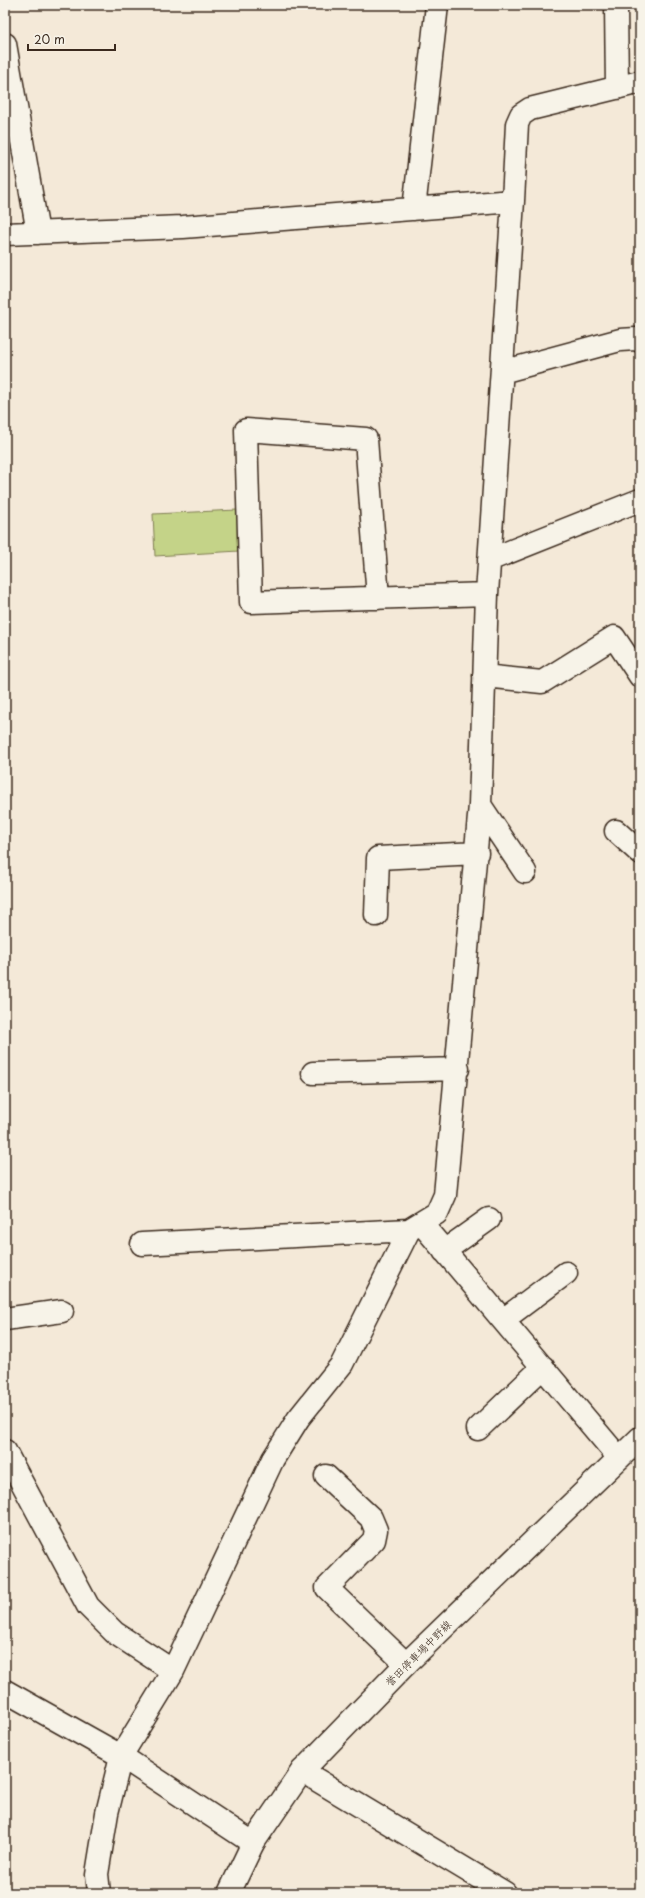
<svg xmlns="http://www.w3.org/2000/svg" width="645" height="1898" viewBox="0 0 645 1898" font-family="'Playpen Sans','Klee One',sans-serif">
<rect width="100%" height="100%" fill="#f4e9d8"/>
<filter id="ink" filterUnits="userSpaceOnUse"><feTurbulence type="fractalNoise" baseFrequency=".025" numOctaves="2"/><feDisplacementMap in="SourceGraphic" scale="8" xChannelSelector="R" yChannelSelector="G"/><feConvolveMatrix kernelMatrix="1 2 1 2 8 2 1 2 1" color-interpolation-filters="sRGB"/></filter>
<g filter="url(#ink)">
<path fill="#c4d388" stroke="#807e53" d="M237,510l2,41 -84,5 -2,-42z"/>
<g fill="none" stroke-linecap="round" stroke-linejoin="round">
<defs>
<path id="minor" d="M616,5l1,83
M5,44l33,189
M414,209l23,-204
M5,234l178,-7 330,-26
M502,372l118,-32 16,-1 4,2
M489,560l151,-60
M378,598l-12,-159 -120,-9 5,172 236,-8
M484,676l58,6 72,-45 26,39
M480,805l45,67
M616,831l24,22
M376,915l2,-57 99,-5
M313,1073l145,-4
M421,1223l198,235
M142,1244l267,-14
M444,1251l45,-32
M5,1319l57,-8
M503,1320l63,-47
M478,1429l65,-62
M5,1451l83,155 27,27 58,38
M326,1476l45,42 5,12 -2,10 -47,48 79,76
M5,1691l116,65 132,87
M302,1771l203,122
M99,1893l-2,-19 10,-61 14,-57 52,-85 100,-212 25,-40 44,-55 67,-134 28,-17 8,-18 35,-390 7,-211 26,-393 4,-77 4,-9 9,-6 110,-27"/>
<path id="major" d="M229,1893l24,-50 49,-72 104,-107 234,-226"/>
</defs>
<use href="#minor" stroke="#3b2a1e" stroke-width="25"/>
<use href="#major" stroke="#3b2a1e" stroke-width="25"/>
<use href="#minor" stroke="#f7f3e8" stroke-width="22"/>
<use href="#major" stroke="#f7f3e8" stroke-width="22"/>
</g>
</g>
<g text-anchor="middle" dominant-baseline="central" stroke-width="3" stroke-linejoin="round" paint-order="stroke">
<g font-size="11" fill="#3b2a1e" stroke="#f7f3e8">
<text transform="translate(418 1653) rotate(-45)">誉田停車場中野線</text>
</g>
</g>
<rect width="645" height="1898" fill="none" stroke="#f7f3e8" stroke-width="20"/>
<rect x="10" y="10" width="625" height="1878" fill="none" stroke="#3b2a1e" stroke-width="1.5" filter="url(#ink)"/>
<path d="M28 44v6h87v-6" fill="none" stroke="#3b2a1e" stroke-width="2"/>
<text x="34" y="44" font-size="12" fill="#3b2a1e" stroke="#f7f3e8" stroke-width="3" paint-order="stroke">20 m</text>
</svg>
